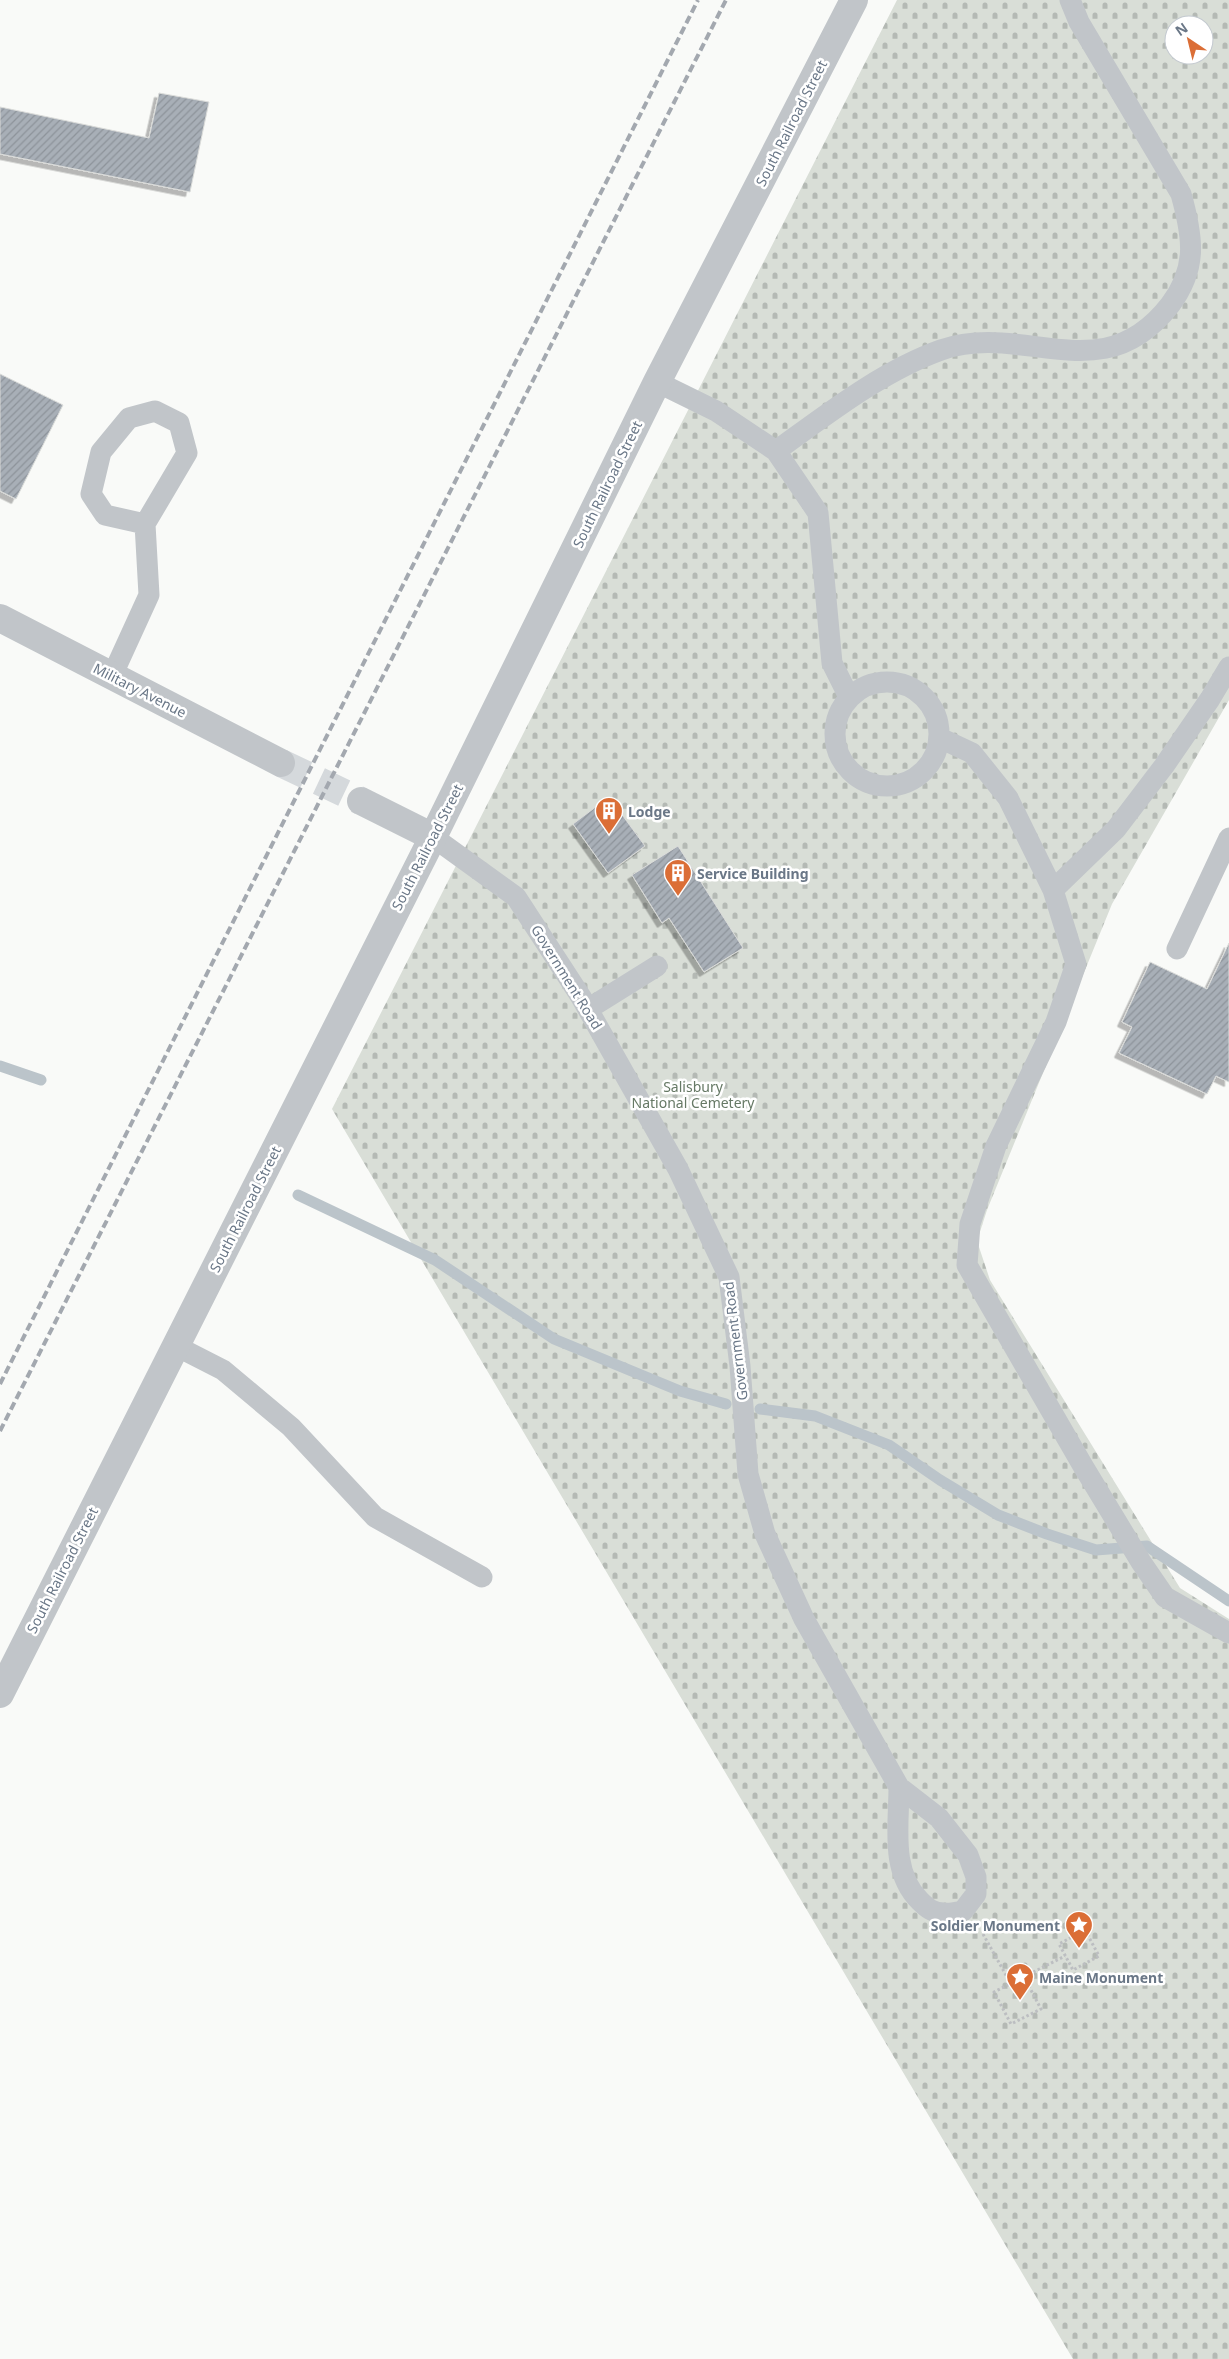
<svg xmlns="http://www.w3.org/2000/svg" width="1229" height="2359" viewBox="0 0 1229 2359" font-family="'Noto Sans',sans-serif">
<defs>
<pattern id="cemetery-stones" width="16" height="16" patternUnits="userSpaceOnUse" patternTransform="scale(1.25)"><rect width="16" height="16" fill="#d9ded7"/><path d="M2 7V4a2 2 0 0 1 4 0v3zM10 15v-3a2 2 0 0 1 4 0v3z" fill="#b4b9b4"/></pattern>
<pattern id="building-hatch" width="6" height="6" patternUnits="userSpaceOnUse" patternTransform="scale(1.25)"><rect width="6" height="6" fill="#a8afb7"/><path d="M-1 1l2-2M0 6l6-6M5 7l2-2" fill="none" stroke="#8d939a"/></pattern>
<filter id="shadow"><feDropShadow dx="-4.5" dy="4.5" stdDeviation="0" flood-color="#0004"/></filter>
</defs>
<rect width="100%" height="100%" fill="#f9faf8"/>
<path fill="url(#cemetery-stones)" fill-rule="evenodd" d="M897,0h332v700l-117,204 -125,306 -10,31 13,39 190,308 49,31v740h-156l-741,-1250zM1174,25h30v30h-30z"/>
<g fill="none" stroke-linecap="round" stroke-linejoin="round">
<path stroke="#bbc4ca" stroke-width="11" d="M0,1066l41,14
M298,1195l137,65 119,79 126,52 46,13
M760,1409l55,7 74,29 51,35 58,35 49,19 49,16 51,-4 82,55"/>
</g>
<path fill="url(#building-hatch)" stroke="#dbdcda" filter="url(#shadow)" d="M159,93l50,9 -19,90 -190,-38v-47l149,31z
M0,374l63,31 -47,94 -16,-8z
M609,797l36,49 -37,27 -35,-49z
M678,846l65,102 -39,24 -35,-54 -7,5 -30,-48z
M1229,943v139l-13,-6 -9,18 -88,-41 13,-26 -10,-5 28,-60 57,27z"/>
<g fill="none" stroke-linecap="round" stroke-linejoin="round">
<path stroke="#d5d9dc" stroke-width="28" stroke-dasharray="28 14" stroke-linecap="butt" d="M281,763l80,38"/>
<path stroke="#bcbec1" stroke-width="3" stroke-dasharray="2.5 2.5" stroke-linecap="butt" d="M1085,1930l14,26 -26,14 -14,-26z
M983,1934l28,50
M1024,1977l17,32 -30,15 -17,-32 71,-36"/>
<path stroke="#c1c5c9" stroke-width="21" d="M657,382l59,29 60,40 42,62 14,150 17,34
M776,451c50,-36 106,-80 165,-101 83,-29 161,43 229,-45 28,-37 23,-68 11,-111l-102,-172 -9,-22
M112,676l37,-81 -4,-71 42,-71 -8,-30 -24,-12 -26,7 -28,34 -10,42 14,21 40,9
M835 734a52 52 0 1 1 104 0a52 52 0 1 1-104 0Z
M940,738l32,15 36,45 45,92 23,74 -20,58 -60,124 -26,78 -3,41 116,201 58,96 24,35 64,36
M433,837l83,60 65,100 97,172 51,108 11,89 8,108 17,60 39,85 95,168 40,31 29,37 8,22v17l-13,17c-6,1 -13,3 -19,2 -11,0 -17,-5 -24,-12 -30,-29 -21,-76 -21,-114
M1053,890l63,-61 48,-63 46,-67 19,-32
M1177,949l52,-111
M588,1009l69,-43
M176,1346l47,24 68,57 84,90 107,60"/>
<path stroke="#c1c5c9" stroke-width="28" d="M0,618l281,145
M361,801l72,36
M0,1694l433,-857 224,-455 197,-382"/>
<path stroke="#a3a8af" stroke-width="4" stroke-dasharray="8 4" stroke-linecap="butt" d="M0,1384l698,-1384
M0,1431l726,-1431"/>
</g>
<defs>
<symbol id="building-pin" viewBox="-11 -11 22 30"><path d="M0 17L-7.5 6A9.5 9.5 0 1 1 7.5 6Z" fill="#db6e36" stroke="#fff"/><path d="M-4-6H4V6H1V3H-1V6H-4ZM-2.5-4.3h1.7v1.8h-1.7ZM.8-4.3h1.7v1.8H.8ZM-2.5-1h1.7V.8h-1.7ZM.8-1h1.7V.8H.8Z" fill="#fff"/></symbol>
<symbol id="sight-pin" viewBox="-11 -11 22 30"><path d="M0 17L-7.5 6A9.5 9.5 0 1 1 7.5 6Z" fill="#db6e36" stroke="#fff"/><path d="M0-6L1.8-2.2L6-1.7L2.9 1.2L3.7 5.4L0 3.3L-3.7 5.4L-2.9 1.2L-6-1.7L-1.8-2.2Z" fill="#fff"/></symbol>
</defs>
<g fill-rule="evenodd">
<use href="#building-pin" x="593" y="795" width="32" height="43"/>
<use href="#building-pin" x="662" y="857" width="32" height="43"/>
<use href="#sight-pin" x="1063" y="1909" width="32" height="43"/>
<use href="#sight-pin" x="1004" y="1961" width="32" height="43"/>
</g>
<g text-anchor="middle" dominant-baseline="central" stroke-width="5" stroke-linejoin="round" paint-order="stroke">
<g font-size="14" fill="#6a7787" stroke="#fff">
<text transform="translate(791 123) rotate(-63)">South Railroad Street</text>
<text transform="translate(607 484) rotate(-64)">South Railroad Street</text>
<text transform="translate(140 690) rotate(27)">Military Avenue</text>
<text transform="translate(427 847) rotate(-63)">South Railroad Street</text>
<text transform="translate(567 977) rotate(58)">Government Road</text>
<text transform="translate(245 1209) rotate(-63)">South Railroad Street</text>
<text transform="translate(735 1341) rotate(-97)">Government Road</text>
<text transform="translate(62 1570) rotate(-63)">South Railroad Street</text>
</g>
<g font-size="14" font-weight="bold" fill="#6a7787" stroke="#fff" text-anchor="start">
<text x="628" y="811">Lodge</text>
<text x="697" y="873">Service Building</text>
<text x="1060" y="1925" text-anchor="end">Soldier Monument</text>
<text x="1039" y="1977">Maine Monument</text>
</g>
<g font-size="14" fill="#667965" stroke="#fff">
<text x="693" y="1086">Salisbury<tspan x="693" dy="16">National Cemetery</tspan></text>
</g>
</g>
<g transform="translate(1189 40) rotate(325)"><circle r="24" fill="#ffffff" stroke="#c3c9cf"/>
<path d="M0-4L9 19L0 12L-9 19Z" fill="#db6e36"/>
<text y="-8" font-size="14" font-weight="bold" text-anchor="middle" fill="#6a7787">N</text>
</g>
</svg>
